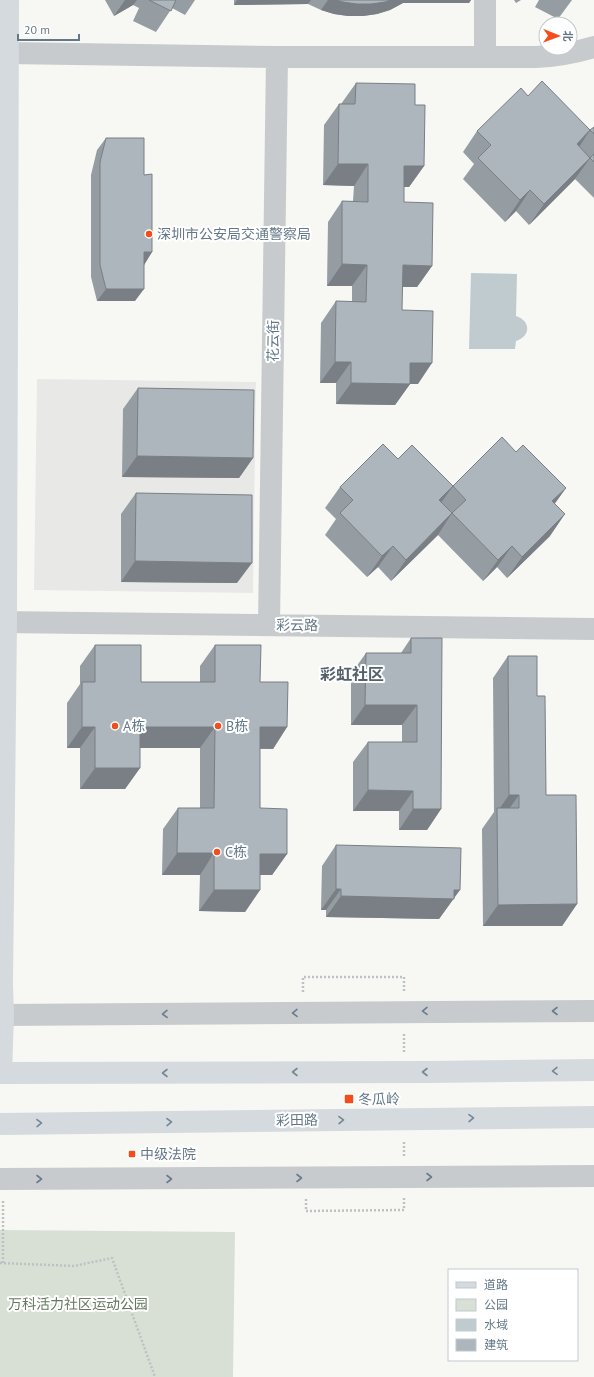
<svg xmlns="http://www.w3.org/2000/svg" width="594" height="1377" viewBox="0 0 594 1377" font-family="'PT Sans','Noto Sans SC',sans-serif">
<rect width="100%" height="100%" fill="#f7f8f4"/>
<path fill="#e8e9e7" d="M37,379l219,3 -3,211 -219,-3z"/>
<path fill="#d8e0d5" d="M0,1230l235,2 -2,145h-233z"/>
<path fill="#c0cbd0" d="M471,273l46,1 -1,42c15,5 15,20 0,25l-1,8h-46z"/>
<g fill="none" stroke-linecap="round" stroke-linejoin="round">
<path stroke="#bec1c3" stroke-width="2.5" stroke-dasharray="2 2" stroke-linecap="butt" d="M303,992v-15h101v15
M404,1052v-19
M404,1156v-15
M306,1199v12l98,-1v-13
M0,1263l74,3 38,-8 43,119
M3,1263v-63"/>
<path stroke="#c7cbce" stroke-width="22" d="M7,53l270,4h259c21,-1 38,-4 58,-10
M485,57v-57
M0,622l594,7
M269,625l8,-568
M0,1015l594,-4
M0,1179l594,-3"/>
<path stroke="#d4dade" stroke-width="22" d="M0,1073l427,-1 167,-2
M1,1073l2,-58 -1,-31 4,-362 2,-622
M0,1124l594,-7"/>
</g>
<path fill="#959da2" d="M105,0h90l-10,15 -13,-7 -16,24 -23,-11 6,-13 -6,-3 -19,11z
M234,0h237l-2,3h-66l-13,7 -13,4 -14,2h-15l-14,-2 -13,-4 -13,-6 -74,1z
M514,0h7l-5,3z
M539,0h33l-14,19 -23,-12z
M356,83l59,22 9,61 -15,21h-5v15l28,64 -15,21h-15v23l16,74h-8l-15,21 -59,-1v-21h-16l1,-60 15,-22 16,1v-16h-25l1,-64 14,-21h11l1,-15 -31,-1 1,-60 15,-21h2z
M528,96l62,34 4,-3v71l-19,-19 12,-16 -12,16 -46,46 -13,-14 -11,11 -42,-43 11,-15 -11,-12 14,-21z
M106,138l38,37 8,77 -8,13 -9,36h-38l-6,-24v-102l6,-25z
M138,388l115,70 -14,20 -117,-1 1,-68z
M516,452l50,36 -12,16 -4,32 -43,42 -10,-11 -14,14 -45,-46 -47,46 -13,-14 -11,10 -42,-42 11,-16 -11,-11 15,-21 58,-28 55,27z
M136,493l101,90 -116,-1v-68z
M411,638l30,171 -14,21h-28v-19h-46v-49l15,-20h34v-17h-51v-51l15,-21h35z
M95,645l46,37h59v-16l15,-21 45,37 27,45 -14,22h-13v59l27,46 -15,21h-12v15l-15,22 -46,-1 1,-36h-38l1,-46 15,-21h22v-60h-60v20l-15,21h-45v-41h-13v-45l13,-19v-18z
M508,656l29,40 9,99 31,109 -15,22h-79l-1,-97 12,-17 -1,-134z
M336,845l118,53 -15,21 -113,-2v-7h-5l1,-44z"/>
<path fill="#797f84" d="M125,0h12l-4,5 -19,11z
M237,0h74l-3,4 -74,1z
M328,0h143l-2,3h-66l-13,7 -13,4 -14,2h-15l-14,-2 -13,-4z
M590,130l-14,22 1,-8z
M590,158l-15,21 -46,46 15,-21z
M338,164h30l-14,22 -31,-1z
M404,166h20l-15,21h-19z
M530,190l-14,21 -11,11 15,-22z
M144,252h8l-8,13z
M342,264l25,1 -15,21h-25z
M403,265l29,1 -15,21h-29z
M106,289h38l-9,12h-38z
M335,362h16l-15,21h-16z
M410,363h22l-14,21h-8l-15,21 -59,-1 15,-21z
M137,456l116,2 -14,20 -117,-1z
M453,486l-15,21 1,-7z
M566,488l-15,21 1,-8z
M452,513l-14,22 -47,46 15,-21z
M565,514l-15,22 -43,42 15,-21z
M393,546l-15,21 -11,10 15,-21z
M512,546l-15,21 -14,14 15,-21z
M135,561l117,2 -15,20 -116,-1z
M365,705h52l-15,20h-51z
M82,727h13l-15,21h-13z
M140,727h75l-15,21h-75z
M260,727h27l-14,22 -28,-1z
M95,768h45l-15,21h-45z
M368,790l45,1 -14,20h-46z
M509,795h10l-15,21 -7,-4z
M413,809h28l-14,21h-28z
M177,853h37l-14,22h-38z
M260,854h27l-15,21h-27z
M336,889h5l-15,21h-5z
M214,890h46l-15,22 -46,-1z
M454,890h6l-21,29 -113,-2 15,-21z
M577,904l-15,22h-79l15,-21z"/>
<path fill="#adb6bc" stroke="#797f84" d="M149,0h27l-5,11z
M336,0h55l-6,2 -14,2h-14l-14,-2z
M542,81l48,49 4,-3v7l-4,-4 -13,14 13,14 -46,46 -14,-14 -10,10 -42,-42 13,-13 -14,-14 44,-43 7,8z
M356,83l59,1v21h10l-1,61h-20v36l29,1 -1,63 -29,-1 -1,45 31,1 -1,52h-22v21l-59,-1v-21h-16l1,-61 30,1 1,-37 -25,-1v-63l26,1v-38h-30l1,-60h16z
M106,138h38v37l8,-1v78h-8v37h-38l-6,-24v-103z
M594,154v8l-4,-4z
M138,388l116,2 -1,68 -116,-2z
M502,437l14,15 7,-7 43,43 -14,13 13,13 -43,43 -10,-11 -14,14 -46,-47 14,-13 -13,-14z
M383,444l15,15 14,-14 41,41 -14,14 13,13 -46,47 -13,-14 -11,10 -42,-43 13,-13 -13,-13z
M136,493l116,2v68l-117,-2z
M411,638h31l-1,171h-28v-18l-45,-1v-48h49v-37h-52l1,-52h45z
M95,645h46v37h74v-37h46l-1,37h28l-1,45h-27v81l27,1v45h-27v36h-46v-37h-37l1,-45h36l1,-81h-75v41h-45v-41h-13v-45h13z
M508,656h29v40h8l1,99h30l1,109 -79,1 -1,-97h22v-13h-10z
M336,845l125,3 -1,42h-6v9l-113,-3v-7h-5z"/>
<defs><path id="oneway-chevron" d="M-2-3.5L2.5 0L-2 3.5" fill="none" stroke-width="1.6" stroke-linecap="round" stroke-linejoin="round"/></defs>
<g stroke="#697c8c">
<use href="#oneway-chevron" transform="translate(425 1011) rotate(179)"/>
<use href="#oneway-chevron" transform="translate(555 1011) rotate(180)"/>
<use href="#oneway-chevron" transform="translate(295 1013) rotate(179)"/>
<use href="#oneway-chevron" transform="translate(165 1014) rotate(179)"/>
<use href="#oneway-chevron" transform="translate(429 1177)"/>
<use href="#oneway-chevron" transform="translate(299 1178)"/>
<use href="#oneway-chevron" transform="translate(39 1179)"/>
<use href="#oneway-chevron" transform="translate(169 1179)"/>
</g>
<g stroke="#758795">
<use href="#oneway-chevron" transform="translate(555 1071) rotate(179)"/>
<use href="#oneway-chevron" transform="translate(295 1072) rotate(180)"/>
<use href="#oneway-chevron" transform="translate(425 1072) rotate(180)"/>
<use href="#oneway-chevron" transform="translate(165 1073) rotate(180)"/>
<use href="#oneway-chevron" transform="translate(471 1118) rotate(-1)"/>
<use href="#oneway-chevron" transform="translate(341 1120) rotate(-1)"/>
<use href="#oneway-chevron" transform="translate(169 1122) rotate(-1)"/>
<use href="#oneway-chevron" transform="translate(39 1123) rotate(-1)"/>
</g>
<g fill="#f24d1a" stroke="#fff" stroke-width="1.5">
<circle cx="149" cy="234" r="4"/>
<circle cx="115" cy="726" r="4"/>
<circle cx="218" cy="726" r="4"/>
<circle cx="217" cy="852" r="4"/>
<rect x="344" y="1094" width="10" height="10" rx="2"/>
<rect x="128" y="1150" width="8" height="8" rx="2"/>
</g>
<g text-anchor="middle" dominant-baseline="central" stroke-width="4" stroke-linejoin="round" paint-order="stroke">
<g font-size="14" fill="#647888" stroke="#fff" text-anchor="start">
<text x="157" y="234">深圳市公安局交通警察局</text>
<text x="123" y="726">A栋</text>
<text x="226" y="726">B栋</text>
<text x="225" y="852">C栋</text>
<text x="358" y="1099">冬瓜岭</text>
<text x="140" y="1154">中级法院</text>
</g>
<g font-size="14" fill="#647888" stroke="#fff">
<text transform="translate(273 341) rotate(-89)">花云街</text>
<text transform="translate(297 625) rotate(1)">彩云路</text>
<text transform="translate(297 1120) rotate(-1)">彩田路</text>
</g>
<g font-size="14" fill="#65795f" stroke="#fff">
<text x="78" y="1304">万科活力社区运动公园</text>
</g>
<g font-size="16" font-weight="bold" fill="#52616c" stroke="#fff">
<text x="352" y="674">彩虹社区</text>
</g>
</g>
<rect x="448" y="1269" width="130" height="92" fill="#ffffff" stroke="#c1c9cf"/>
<rect x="456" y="1282" width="20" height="6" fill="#d4dade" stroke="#c1c9cf"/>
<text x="484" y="1289" font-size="12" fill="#647888">道路</text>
<rect x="456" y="1299" width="20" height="12" fill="#d8e0d5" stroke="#c1c9cf"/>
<text x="484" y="1309" font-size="12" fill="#647888">公园</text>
<rect x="456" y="1319" width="20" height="12" fill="#c0cbd0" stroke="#c1c9cf"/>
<text x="484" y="1329" font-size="12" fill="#647888">水域</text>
<rect x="456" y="1339" width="20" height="12" fill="#adb6bc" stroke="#c1c9cf"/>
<text x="484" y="1349" font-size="12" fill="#647888">建筑</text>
<g transform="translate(558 36) rotate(91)"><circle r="19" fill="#ffffff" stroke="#c1c9cf"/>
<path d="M0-3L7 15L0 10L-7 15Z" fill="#f24d1a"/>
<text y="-6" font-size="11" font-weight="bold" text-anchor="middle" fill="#647888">北</text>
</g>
<path d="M18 34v6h61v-6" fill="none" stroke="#647888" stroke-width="2"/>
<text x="24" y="34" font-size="12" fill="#647888" stroke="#ffffff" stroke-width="3" paint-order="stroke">20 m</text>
</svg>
